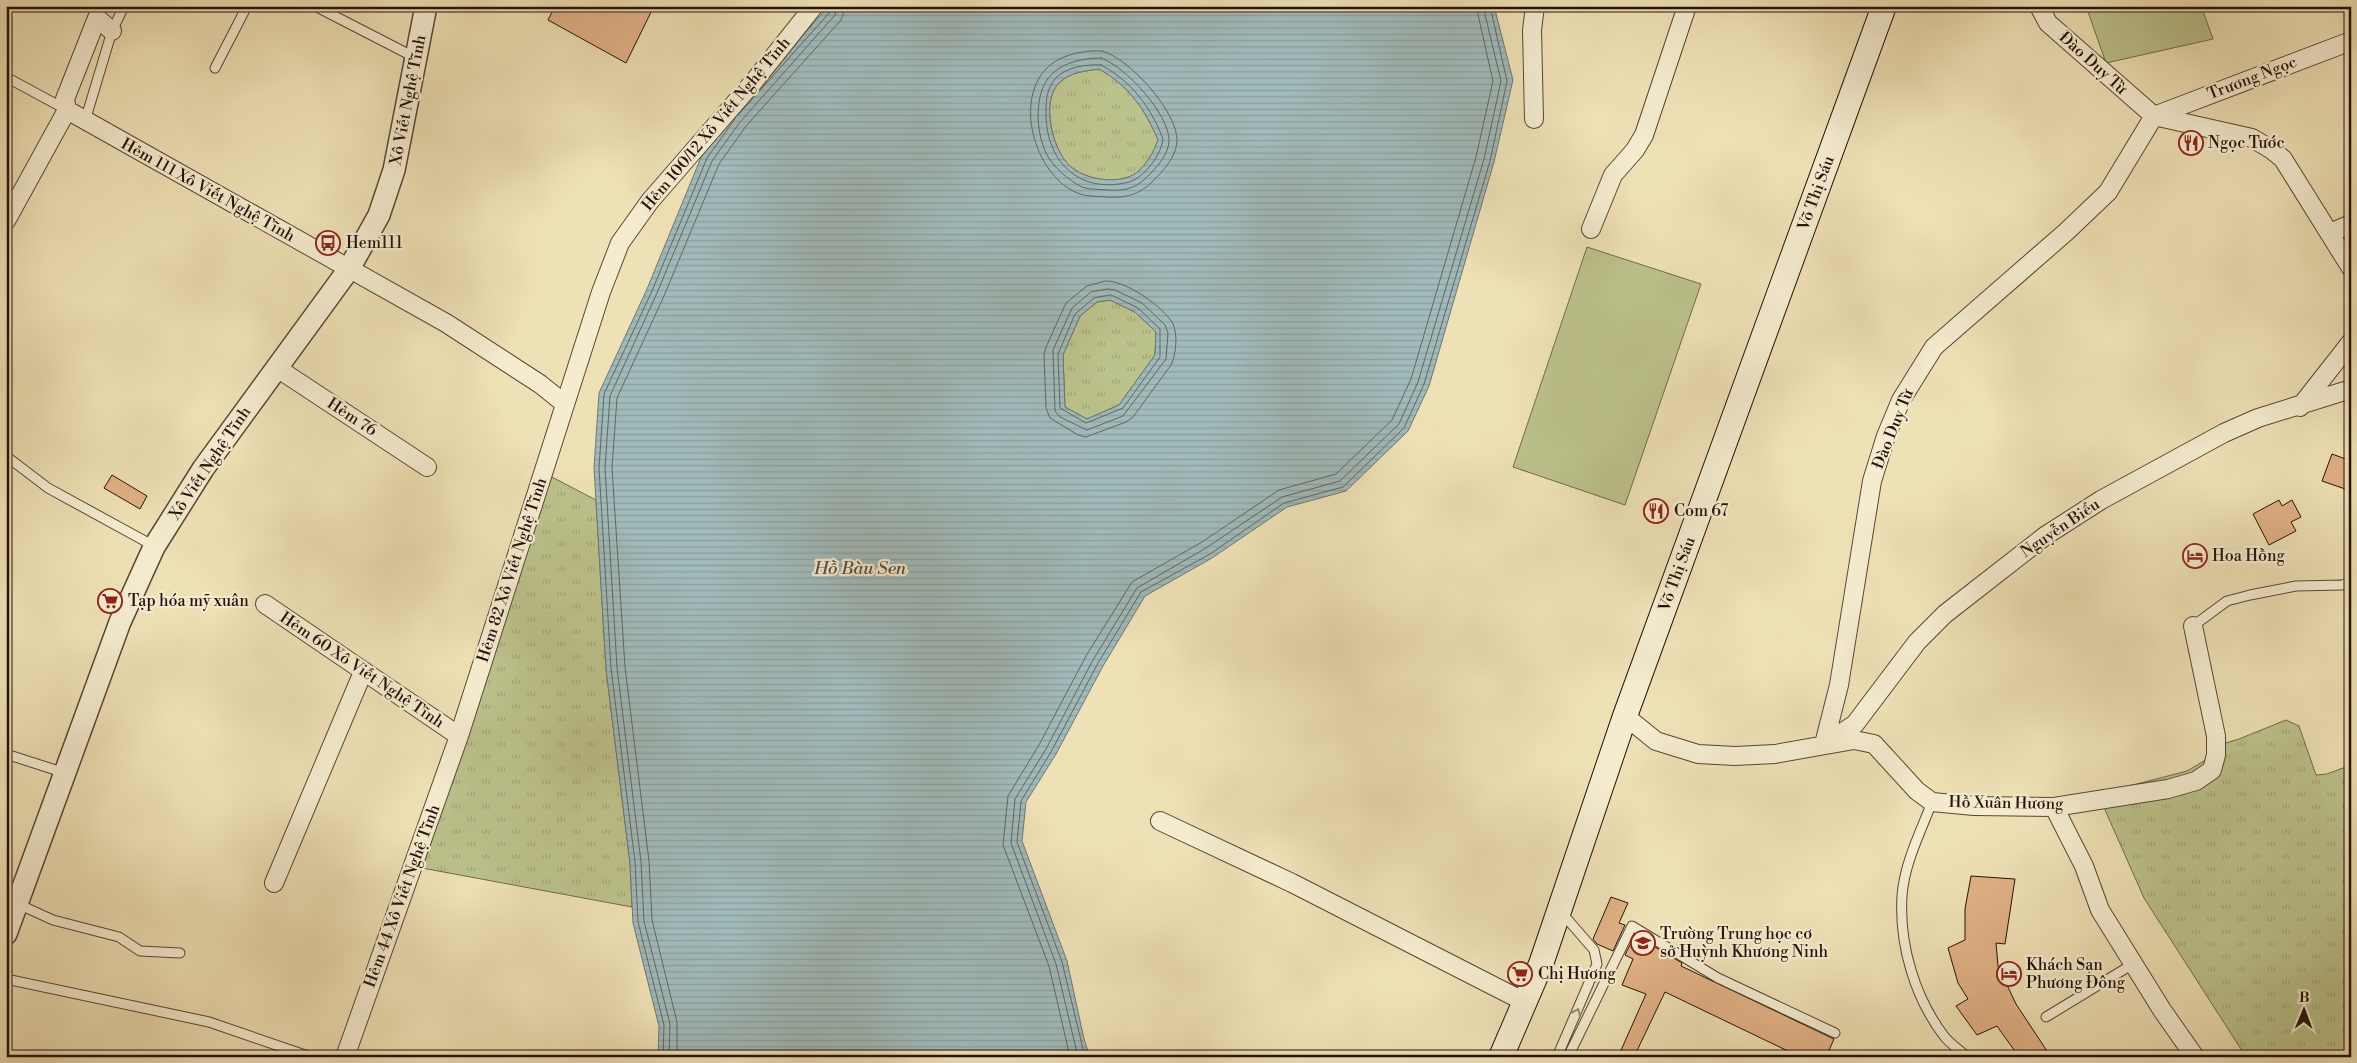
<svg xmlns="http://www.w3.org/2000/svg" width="2357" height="1063" viewBox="0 0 2357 1063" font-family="'Libre Bodoni',serif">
<defs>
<pattern id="grass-tufts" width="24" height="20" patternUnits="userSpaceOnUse" patternTransform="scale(1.25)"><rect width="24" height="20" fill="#bcc28c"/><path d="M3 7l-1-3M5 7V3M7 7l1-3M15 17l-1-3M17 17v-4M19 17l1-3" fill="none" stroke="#a1a677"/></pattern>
<pattern id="water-rules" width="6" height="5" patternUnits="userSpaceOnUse" patternTransform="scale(1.25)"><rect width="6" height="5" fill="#a1baba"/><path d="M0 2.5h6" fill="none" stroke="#8a9f9f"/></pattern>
</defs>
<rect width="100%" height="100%" fill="#efe1b6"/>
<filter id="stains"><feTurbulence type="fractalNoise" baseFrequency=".004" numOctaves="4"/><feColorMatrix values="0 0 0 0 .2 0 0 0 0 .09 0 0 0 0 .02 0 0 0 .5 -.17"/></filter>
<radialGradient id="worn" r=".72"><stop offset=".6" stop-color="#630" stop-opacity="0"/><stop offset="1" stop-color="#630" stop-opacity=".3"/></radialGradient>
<path fill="url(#grass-tufts)" stroke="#706a4b" d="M1099,69c30,17 46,40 59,71 -4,12 -14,30 -27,36 -18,8 -47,3 -61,-10 -18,-16 -30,-67 -10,-84 11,-10 26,-11 39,-13z
M1110,300l25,12 21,20 -1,23 -36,50 -32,14 -22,-12 -2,-52 17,-39 17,-14z
M548,475l48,25 10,169 24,194 2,44 -210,-39z
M2286,720l13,6 17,49 11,-1 24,-9v292h-105l-102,-159 -46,-104 89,-23 17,-10 12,-15 23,-7z"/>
<path fill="#bcc28c" stroke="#706a4b" d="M2086,6h115l12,33 -107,24z
M1587,247l114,37 -76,221 -112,-38z"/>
<path fill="url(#water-rules)" stroke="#6f7774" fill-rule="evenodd" d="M829,6h665l19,74 -19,82 -65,224 -21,45 -62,60 -59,16 -75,51 -67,38 -42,70 -47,88 -30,48 -4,39 45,120 17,78 6,18h-432l1,-31 -26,-103 -3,-60 -24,-194 -12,-201 5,-75 48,-104 55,-134 29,-40zM1099,69c30,17 46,40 59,71 -4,12 -14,30 -27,36 -18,8 -47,3 -61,-10 -18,-16 -30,-66 -10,-84 11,-10 25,-11 39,-13zM1110,300l25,12 21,20 -1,23 -36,50 -32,14 -22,-12 -2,-52 17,-39 17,-14z"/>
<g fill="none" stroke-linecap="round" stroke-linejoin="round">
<path stroke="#636662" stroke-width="1" d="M1102,51c27,7 76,61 75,90 -1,17 -14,30 -25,41 -13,13 -27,16 -45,15 -8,-1 -19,0 -27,-3 -43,-15 -67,-90 -34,-125 13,-14 37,-19 56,-18z
M1101,58c24,8 68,56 68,82 0,15 -13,28 -23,38 -11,11 -23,13 -38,12 -8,-1 -19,0 -26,-3 -14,-7 -29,-20 -36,-34 -10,-21 -13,-61 6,-79 12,-12 32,-16 49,-16z
M1101,65c30,16 50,42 62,74 -2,16 -18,38 -34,43 -51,13 -84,-22 -83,-71 0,-12 1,-22 9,-32 10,-12 32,-15 46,-14z
M738,115l92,-103 2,-6
M1106,281c19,-1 58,26 67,43 5,10 3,31 -2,41l-38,52 -7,5 -40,15 -8,-2 -28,-17 -4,-10 -2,-53 2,-8 20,-44 21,-17z
M1108,289l7,1 27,13 23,22 3,8 -2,26 -43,57 -36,14 -27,-13 -5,-6 -2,-61 19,-42 19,-16z
M1111,295l27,13 22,21v28l-37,51 -37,15 -26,-15 -2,-54 17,-40 19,-16z
M663,1057l1,-32 -26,-103 -3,-60 -24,-194 -12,-200 5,-74 48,-103 55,-133 28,-39
M669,1057l1,-33 -26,-103 -3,-59 -24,-194 -12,-200 5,-72 47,-103 55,-132 28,-39 95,-107 3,-9
M677,1057v-35l-25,-102 -3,-59 -24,-194 -13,-199 5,-70 47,-102 55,-132 27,-38 95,-106 5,-14
M1070,1057l-21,-91 -46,-121 5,-49 31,-51 47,-89 46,-74 70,-40 77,-52 57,-16 56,-54 19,-41 65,-222 17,-76 -17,-75
M1078,1057l-22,-93 -45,-121 4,-44 31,-50 47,-89 44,-72 69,-40 76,-51 58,-16 59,-57 19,-42 66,-223 17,-78 -18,-75
M1085,1057l-23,-95 -45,-120 4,-41 30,-49 47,-89 43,-71 69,-38 74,-51 59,-16 61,-59 20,-44 66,-223 17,-80 -17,-75"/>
</g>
<path fill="#e1b286" stroke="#25120a" d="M555,6h99l-28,57 -78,-43z
M2332,454l19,7v30l-29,-10z
M112,475l35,21 -7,13 -36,-21z
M2279,500l3,6 10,-6 9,17 -10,5 5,9 -27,14 -16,-31z
M1971,876l44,3 -10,65 -9,-1 2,23 18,38 35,53h-32l-22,-31 -20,9 -21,-29 12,-7 -10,-16 -10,-35 17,-8v-31z
M1611,897l17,6 -9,20 6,2 -12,26 -16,-7 -4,-5z
M1635,935l47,28 -1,3 153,73 -8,18h-36l2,-4 -127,-61 -31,65h-16l28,-63 -24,-9 11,-26 -8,-4z"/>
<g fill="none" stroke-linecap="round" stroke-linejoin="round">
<defs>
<path id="service" d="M315,6l101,52
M215,68l32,-62
M6,77l61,33
M85,121l27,-90 12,-25
M6,456l42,32 106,58
M2193,626l34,-25 23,-6 46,-9 46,-1 9,-2
M6,754l59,19
M1932,802c-11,29 -28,62 -30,94 -3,49 13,102 42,140 6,8 16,14 23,21
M18,904l35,16 66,17 21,14 40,2
M6,979l203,43 102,35
M2046,1017l87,-53
M1557,1057l40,-93 -3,-14 -32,-37
M1568,1057l64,-131 86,52 117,55"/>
<path id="minor" d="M2039,6l9,17 106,93 98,22 20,12 11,9 68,109
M67,110l379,213 94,61 25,20
M1534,119l-2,-89 3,-24
M6,221l61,-111 -2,-11 32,-81 15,13
M1591,229l22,-54 22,-25 9,-15 43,-129
M2330,233l21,-9
M277,368l150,99
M2300,407l51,-65
M265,604l194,132
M1625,716l31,25 42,13 37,2 40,-2 79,-14 20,4 43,47 15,11 42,4 80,1 114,-18 28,-8 16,-11 4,-15v-19l-23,-110
M1829,741l26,-17 62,-82 28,-28 100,-78 56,-36 123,-67 34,-15 93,-29
M1824,744l15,-59 33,-204 14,-45 15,-36 33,-53 132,-115 42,-40 46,-76 197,-75
M2054,807l30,59 16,44 62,100 33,47
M1160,821l132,62 233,119
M274,883l89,-211
M345,1057l114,-321 142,-444 19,-49 30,-42 105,-121 59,-74"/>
<path id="tertiary" d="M6,934l114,-312 34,-75 49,-78 146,-200 30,-54 15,-45 32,-164"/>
<path id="secondary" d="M1501,1057l40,-93 84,-248 259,-710"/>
</defs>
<use href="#service" stroke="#584635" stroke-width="11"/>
<use href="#minor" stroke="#584635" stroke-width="20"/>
<use href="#tertiary" stroke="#584635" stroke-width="24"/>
<use href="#secondary" stroke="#25120a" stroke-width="26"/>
<use href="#service" stroke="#f5ecd0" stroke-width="9"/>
<use href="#minor" stroke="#f5ecd0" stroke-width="18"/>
<use href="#tertiary" stroke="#f5ecd0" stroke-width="21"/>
<use href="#secondary" stroke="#f5ecd0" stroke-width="24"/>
</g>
<defs><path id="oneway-chevron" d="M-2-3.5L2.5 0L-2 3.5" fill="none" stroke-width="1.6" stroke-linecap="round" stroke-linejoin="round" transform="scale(1.25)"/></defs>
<use stroke="#978a77" href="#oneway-chevron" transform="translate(1577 1012) rotate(-66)"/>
<defs>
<symbol id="restaurant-ring" viewBox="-11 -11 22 22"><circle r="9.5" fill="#f5ecd0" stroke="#8f2418" stroke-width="1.5"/><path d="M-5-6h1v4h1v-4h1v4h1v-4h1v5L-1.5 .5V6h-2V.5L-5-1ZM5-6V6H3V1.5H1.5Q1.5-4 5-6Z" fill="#8f2418"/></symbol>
<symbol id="bus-ring" viewBox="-11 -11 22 22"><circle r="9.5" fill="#f5ecd0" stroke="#8f2418" stroke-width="1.5"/><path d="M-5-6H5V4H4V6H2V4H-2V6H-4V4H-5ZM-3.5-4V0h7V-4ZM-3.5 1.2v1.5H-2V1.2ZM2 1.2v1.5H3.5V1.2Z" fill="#8f2418"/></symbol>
<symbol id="hotel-ring" viewBox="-11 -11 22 22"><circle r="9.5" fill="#f5ecd0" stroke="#8f2418" stroke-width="1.5"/><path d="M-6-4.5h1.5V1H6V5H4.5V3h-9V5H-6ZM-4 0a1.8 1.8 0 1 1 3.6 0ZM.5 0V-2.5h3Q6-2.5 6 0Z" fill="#8f2418"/></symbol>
<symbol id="supermarket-ring" viewBox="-11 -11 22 22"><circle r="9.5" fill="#f5ecd0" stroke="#8f2418" stroke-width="1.5"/><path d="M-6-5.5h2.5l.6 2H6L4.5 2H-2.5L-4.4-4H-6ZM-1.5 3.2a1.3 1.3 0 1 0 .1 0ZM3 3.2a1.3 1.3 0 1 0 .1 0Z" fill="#8f2418"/></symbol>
<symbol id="school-ring" viewBox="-11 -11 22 22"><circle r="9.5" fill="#f5ecd0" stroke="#8f2418" stroke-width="1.5"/><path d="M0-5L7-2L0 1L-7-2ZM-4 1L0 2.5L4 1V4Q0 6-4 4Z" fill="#8f2418"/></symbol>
</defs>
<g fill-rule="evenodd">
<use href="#restaurant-ring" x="2177" y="129" width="28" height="28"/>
<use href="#bus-ring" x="314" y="229" width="28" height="28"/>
<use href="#restaurant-ring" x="1642" y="497" width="28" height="28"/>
<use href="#hotel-ring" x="2181" y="542" width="28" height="28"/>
<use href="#supermarket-ring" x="96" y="587" width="28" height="28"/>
<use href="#school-ring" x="1629" y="929" width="28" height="28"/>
<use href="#supermarket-ring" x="1506" y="960" width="28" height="28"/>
<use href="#hotel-ring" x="1995" y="960" width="28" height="28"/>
</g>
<g text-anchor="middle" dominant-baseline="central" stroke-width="4.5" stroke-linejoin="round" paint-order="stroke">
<g font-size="16" fill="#25120a" stroke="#f5ecd0">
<text transform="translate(2093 63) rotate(42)">Đào Duy Từ</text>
<text transform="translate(2252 78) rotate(-21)">Trương Ngọc</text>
<text transform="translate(408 100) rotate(-79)">Xô Viết Nghệ Tĩnh</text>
<text transform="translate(716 124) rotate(-50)">Hẻm 100/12 Xô Viết Nghệ Tĩnh</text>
<text transform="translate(208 190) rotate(29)">Hẻm 111 Xô Viết Nghệ Tĩnh</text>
<text transform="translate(1816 193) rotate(-70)">Võ Thị Sáu</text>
<text transform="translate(352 417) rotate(33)">Hẻm 76</text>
<text transform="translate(1893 429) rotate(-68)">Đào Duy Từ</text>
<text transform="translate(210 463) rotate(-56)">Xô Viết Nghệ Tĩnh</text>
<text transform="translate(2060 528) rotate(-34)">Nguyễn Biểu</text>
<text transform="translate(512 570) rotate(-72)">Hẻm 82 Xô Viết Nghệ Tĩnh</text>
<text transform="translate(1677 574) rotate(-70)">Võ Thị Sáu</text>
<text transform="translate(362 670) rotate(34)">Hẻm 60 Xô Viết Nghệ Tĩnh</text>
<text transform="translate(2006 803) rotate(1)">Hồ Xuân Hương</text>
<text transform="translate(402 896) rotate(-70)">Hẻm 44 Xô Viết Nghệ Tĩnh</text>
</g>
<g font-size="16" fill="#25120a" stroke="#f5ecd0" text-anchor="start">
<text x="2208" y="143">Ngọc Tước</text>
<text x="346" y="243">Hem111</text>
<text x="1674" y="511">Com 67</text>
<text x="2212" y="556">Hoa Hồng</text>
<text x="128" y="601">Tạp hóa mỹ xuân</text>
<text x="1660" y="934">Trường Trung học cơ<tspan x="1660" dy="18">sở Huỳnh Khương Ninh</tspan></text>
<text x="2026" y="965">Khách Sạn<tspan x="2026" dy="18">Phương Đông</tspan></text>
<text x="1538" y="974">Chị Hương</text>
</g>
<g font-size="18" font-style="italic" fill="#504d48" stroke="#f5ecd0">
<text x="860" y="568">Hồ Bàu Sen</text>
</g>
</g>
<rect width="2357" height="1063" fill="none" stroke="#efe1b6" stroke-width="25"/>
<rect x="8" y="8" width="2342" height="1048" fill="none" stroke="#25120a" stroke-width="2.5"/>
<rect x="12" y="12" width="2332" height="1038" fill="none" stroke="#25120a"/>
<g transform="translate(2304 1010) rotate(1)" stroke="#f5ecd0" stroke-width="4" paint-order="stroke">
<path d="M0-4L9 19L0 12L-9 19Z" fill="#25120a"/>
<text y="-8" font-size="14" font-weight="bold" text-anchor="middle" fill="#25120a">B</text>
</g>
<rect width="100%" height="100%" filter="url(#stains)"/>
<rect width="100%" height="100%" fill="url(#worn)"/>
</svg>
